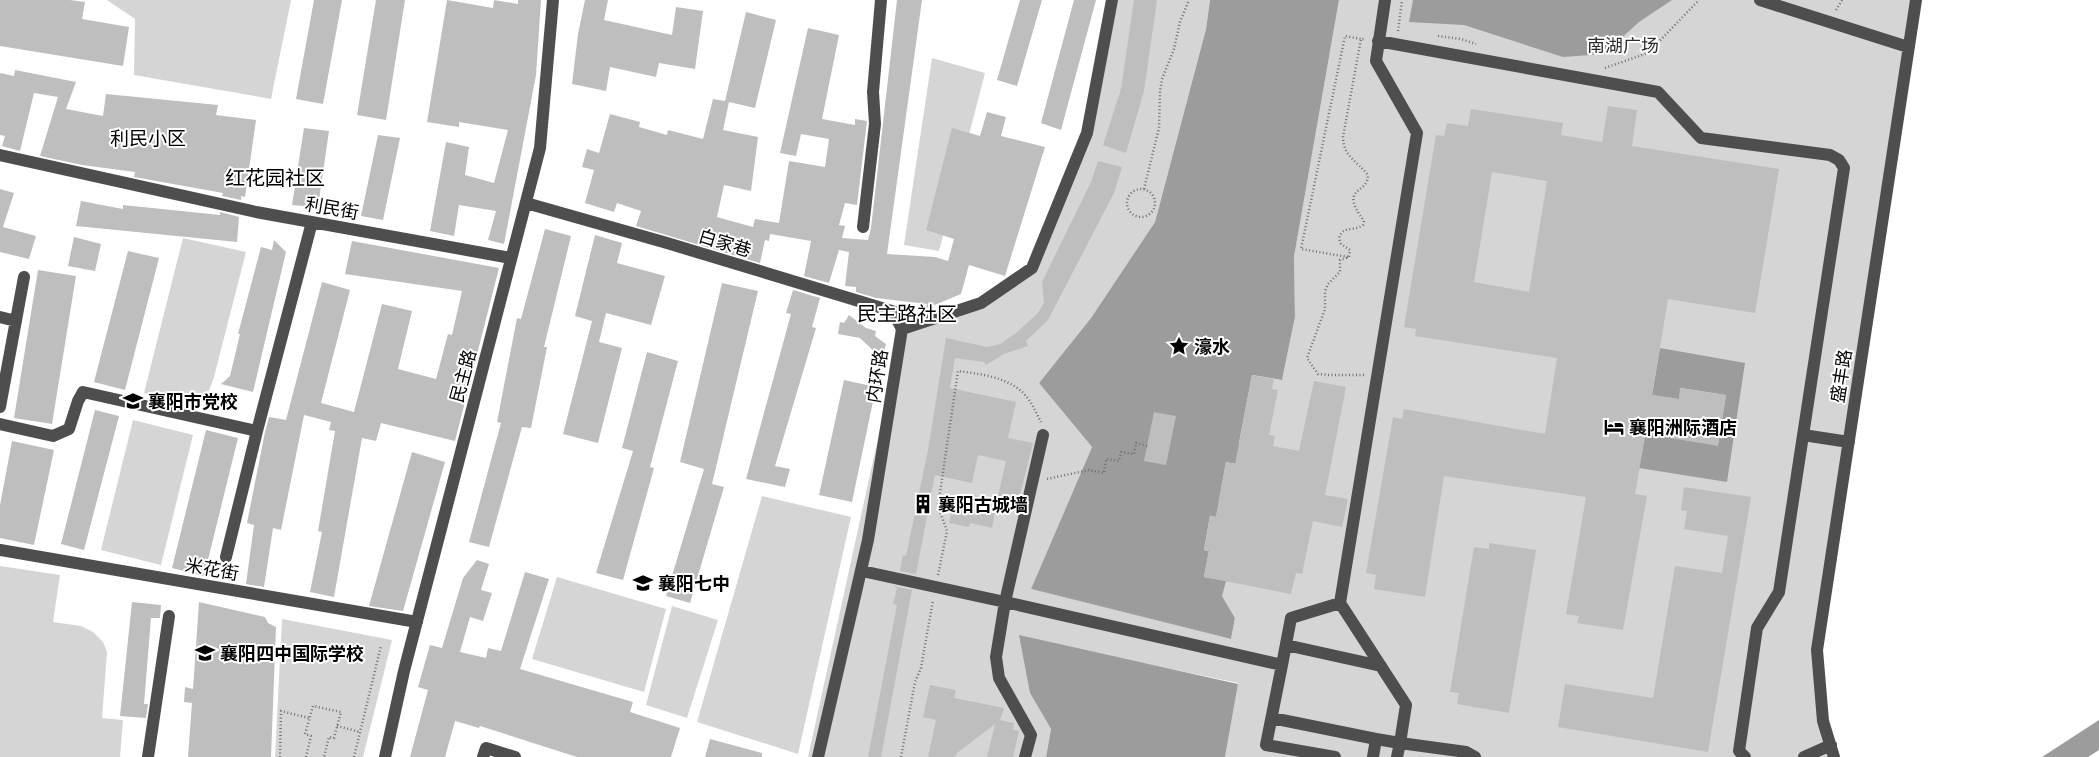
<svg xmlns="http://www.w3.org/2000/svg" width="2099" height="757" viewBox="0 0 2099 757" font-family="Quicksand,'Noto Sans SC',sans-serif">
<rect width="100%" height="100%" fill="#fff"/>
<path fill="#d5d5d5" d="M107,0h184l-20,99 -137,-24 1,-56z
M1112,0h98l-4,29 -51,193 -64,96 -52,65 53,64 -61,142 200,50 4,-21 -13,-22 -18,-19 5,-26 -5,-1 6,-34 5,1 11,-55 14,3 -1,-22 13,-68 30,5 13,-63 -1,-60 45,-257h577l-99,650 17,107h-609l13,-74 -119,-25 -89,35 21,36 -5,28h-238l94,-428 79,-26 51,-35 55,-135z
M932,58l53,15 -46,178 -35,-6z
M183,238l63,14 -32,125 -7,19 -23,9 -40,-12z
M133,420l60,15 -32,130 -60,-15z
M762,496l89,21 -53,237 -101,-32z
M0,566l60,9 -7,47 28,4 12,6 10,10 4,10 -5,66 21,2 -3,37h-120z
M557,577l109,32 -22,83 -112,-33z
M672,606l46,14 -31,98 -41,-13z
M282,619l110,21 -29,117h-88z"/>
<path fill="#9c9c9c" d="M1210,0h129l-45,257 1,60 -13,63 -30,-5 -13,68 2,22 -15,-3 -10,55 -6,-1 -6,34 5,1 -5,26 22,4 -4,15 13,22 -4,21 -200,-50 61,-142 -53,-64 52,-65 64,-96 51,-193z
M1413,0h259l-33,22 -35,32 -41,3 -99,-32 -55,-3z
M1660,348l85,15 -18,119 -88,-14 8,-43 26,4 -1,9 46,7 8,-50 -45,-7 -2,11 -27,-4z
M1019,635l219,49 -13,73h-179l5,-28 -21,-36z
M2099,720v30l-11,7h-46z"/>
<path fill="#bebebe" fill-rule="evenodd" d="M0,0h70l15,2 -3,17 47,8 -6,39 -123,-20z
M314,0h28l-19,104 -27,-5z
M376,0h29l-19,120 -29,-5z
M447,0l46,8 1,-8 24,4v-4h23l-5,75 -32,169 -16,-4 8,-29 -37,-6 -5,31 -24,-5 16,-89 23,5 -4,28 29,8 14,-53 -49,-8v5l-32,-5z
M585,0h23l-4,20 68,15 4,-28 27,4 -8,58 -36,-6 -3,14 -46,-10 -4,24 -34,-7 6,-50z
M897,0h25l-35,254 48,3 13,4 6,-22 -28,-9 26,-102 28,8 7,-24 19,5 -5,19 44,11 -40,129 -36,-11 -8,29 -36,15 2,-5 -51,-6 -20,-6v-5l-11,-1 4,-34 -10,-2 -10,33 -25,-7 7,-35 -41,-7 -1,7 -4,-1 -5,23 -124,-37 5,-15 -24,-8 -3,9 -29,-9 9,-33 -12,-3 5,-18 12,4 11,-39 30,8 -1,5 28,8 1,-5 35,9 10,-40 12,2 21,-89 30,8 -21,88 -26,-6 -6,28 35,7 -7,54 -27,-6 -7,32 36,10 2,-8 24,4 10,-62 36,6 4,-28 -28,-5 -5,22 -16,-3 28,-125 31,7 -17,84 33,6v-6l12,2 -10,84 -12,-2 -6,22 6,1 -3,12 26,2 3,-12z
M1020,0h22l-25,86 -20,-6z
M1074,0h22l-35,130 -20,-7z
M1134,0h23l-13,91 -18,62 -23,-8 18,-56z
M15,70l61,12 -10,27 37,7 3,-22 112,11 -2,10 40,5 -11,77 -4,-1v4l-19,-4 1,-3 -89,-16 1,-5 -53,-7 -42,-9 18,-59 -24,-4 -14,58 -18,-5 3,-10 -5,-1v-62l14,3z
M1608,106l29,4 -5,36 147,23 -24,144 -87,-14 -16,96 27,4 1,-11 46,7 -8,51 -47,-8 2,-9 -26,-4 -12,69 12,2 -24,134 -46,-7 2,-7 -13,-2 20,-117 -142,-21 -19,121 -51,-8 2,-14 -10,-2 27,-156 9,2 2,-10 141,25 12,-76 -142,-22 1,-7 -12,-2 32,-192 8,1 3,-13 21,3 3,-17 92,14 -2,12 41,7zM1492,172l55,9 -18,111 -55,-10z
M304,128l25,3 -11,76 -26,-2z
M378,135l22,3 -17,82 -22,-4z
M1098,161l24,6 -8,26 -66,127 -22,21 2,5 -24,8 -18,11 -2,-3 -29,-4 -5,30 66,14 -8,36 25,5 -17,68 -20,-4 -4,21 -22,-5 -1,4 -20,-4 4,-17 17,3 3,-14 24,5 9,-39 -28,-6 -6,28 -37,-8 -19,99 -16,-3 3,-16 3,1 22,-106 18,-112 41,9 13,-3 16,-11 22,-20 6,-10 -2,-21 49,-100z
M0,189l14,4 -11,34 33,9 -7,23 -29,-7z
M81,201l42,8v-4l97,10v-3l19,5 -2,25 -161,-16z
M545,229l26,7 -27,111h3l-16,81 -9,-1 -33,120 -20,-5 32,-119 -4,-1 20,-104 4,1z
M595,235l27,8 -5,20 48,13 -14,49 -45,-12 -7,29 23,6 -24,95 -35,-9 29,-113 -17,-5z
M74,237l27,7 -6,27 -27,-5z
M274,240l12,12 -33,140 -32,-8 9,-8 10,-42h-2l23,-87 11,3z
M352,241l147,27 -44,173 -74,-18 -5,18 -14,-3 -28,159 -24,-5 12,-60 -4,-1 17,-100 -6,-1 2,-8 -27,-7 -23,115 -8,-2 -9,59 -18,-3 8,-59 -7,-2 18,-91 4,-15 17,3 36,-138 28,8 -29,113 33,9 28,-108 30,7 -14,58 38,10 12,-45 4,1 10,-44 -117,-17z
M128,251l31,7 -34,132 -31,-8z
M38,270l38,6 -24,148 -38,-6z
M722,283l36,8 -46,193 12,3 -34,116 -24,-7 38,-127 -24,-7z
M793,290l27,8 -8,29 4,1 -41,138 15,3 -5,18 -39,-8 45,-165 -5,-1z
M849,315l17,13 10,3 -1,5 11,8 -4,15 -22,-21 -22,-4 2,-12 4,1z
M647,352l31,9 -28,106 4,1 -31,112 -27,-7 37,-122 -11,-3z
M1252,375l22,4 -2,10 6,1 -9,45 6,1 -2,10 26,5 15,-70 32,6 -21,108 23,4 -6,28 -29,-6 -11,53 -6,-1 -5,21 -87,-17 5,-26 -5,-1 6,-34 6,1 10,-55 9,2z
M844,380l32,7 -24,115 -33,-7z
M95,410l24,6 -35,134 -23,-6z
M1154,412l22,4 -10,49 -22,-4z
M206,430l32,8 -34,138 -32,-8z
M12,441l42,9 -20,95 -34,-7v-33z
M412,452l33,10 -42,149 -34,-5z
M1684,487l67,10 -43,255 -150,-25 7,-43 88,14 22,-132 47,7 6,-37 -44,-7 3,-18 -6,-1z
M1489,543l47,7 -27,163 -52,-9 2,-11 -9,-1 24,-145 15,2z
M477,560l12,4 -8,26 11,3 -9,28 -13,-4 -10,35 26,6 2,-10 13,3 24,-79 24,7 -29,90 113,33 -3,10 50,16 -9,29h-94l-97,-31 -1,2 -24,-7 -10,36h-35l18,-67 -10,-3 12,-42 12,3 21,-70z
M893,586l19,4 -31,167h-13l29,-152 -4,-1 4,-16z
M132,602l29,3 -1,13h-9l-7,86h4l-2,14 -26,-2z
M199,602l66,15 3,6 8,4 -5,130h-83l4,-54 -8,-1 1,-15 8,2z
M930,685l26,5 -2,8 50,10 -4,12 14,3 -1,7 6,1 -6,26h-26l8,-33 -38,29 -2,4h-27l8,-37 -13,-3z
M710,739l52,14v4h-57z"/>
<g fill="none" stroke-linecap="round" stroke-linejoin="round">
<path stroke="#707070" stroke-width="2.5" stroke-dasharray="1 2.5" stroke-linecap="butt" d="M1836,10l6,-10
M1398,31l4,-31
M1438,36l23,3 15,5
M1605,68l43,-15 51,-53
M1127 203a14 14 0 1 1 28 0a14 14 0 1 1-28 0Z
M1144,189l15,-61 1,-37 2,-12 12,-30 6,-27 9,-22
M1348,257l-47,-8 44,-213 16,3
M1364,375h-35l-11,-1 -11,-16 18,-49v-18l3,-7 12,-12v-12l9,-3 1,-7 -9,-6 -2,-6c4,-13 14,-6 24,-13l1,-4c-26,-35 4,-26 4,-46 -11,-14 -25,-19 -25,-38l18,-98h4
M1047,479l42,-9 15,3 2,-14 13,2 2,-9 13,2 2,-11 11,3
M938,575l9,-44 -9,-25 20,-135c22,3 51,6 67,24 7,7 11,18 16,27
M337,726l23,6
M280,757l1,-46 28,7
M306,757l5,-21 -6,-2 8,-28 28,6 -7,26 -5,-1 -5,20
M354,757l27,-111
M901,757l14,-75 6,-14 12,-68"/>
<path stroke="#4e4e4e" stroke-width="12" d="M1760,0l148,47
M1378,41l280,51 43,46 129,17 9,5 5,8 -65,424 -22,36 -18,123 6,6
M0,155l256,57 255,46
M526,203l141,40 228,69v4l7,13
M863,227l12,-103 -2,-32 8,-92
M0,317l16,4
M0,407l24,-130
M0,424l53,12 16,-7 9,-28 5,-9 174,39 -31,126
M257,431l55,-209
M1043,435l-38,167 277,63 9,-47 49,-15
M1803,435l46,7
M0,550l417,72
M862,571l143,31 -9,55 3,21 32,57 -6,22
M1286,645l95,21
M1282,665l-16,80 69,12
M1272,718l104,21
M148,757l21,-141
M385,757l19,-86 136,-523 13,-148
M483,757l3,-9 29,9
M818,757l50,-217 34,-211 79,-26 51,-35 55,-135 25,-133
M1373,757l3,-18 24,4 6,-38 -66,-102 77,-470 -41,-72 9,-61
M1397,757l3,-14 66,9 9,5
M1804,757l27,-12
M1834,757l-11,-36 -6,-71 99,-650"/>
</g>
<defs>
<symbol id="sight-bare" viewBox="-9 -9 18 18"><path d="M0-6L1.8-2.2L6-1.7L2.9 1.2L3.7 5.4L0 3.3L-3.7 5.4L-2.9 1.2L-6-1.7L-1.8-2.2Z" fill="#000" stroke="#fff" stroke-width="2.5" paint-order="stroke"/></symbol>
<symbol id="university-bare" viewBox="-9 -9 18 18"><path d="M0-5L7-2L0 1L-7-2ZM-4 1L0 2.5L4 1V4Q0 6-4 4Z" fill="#000" stroke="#fff" stroke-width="2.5" paint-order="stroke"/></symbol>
<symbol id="hotel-bare" viewBox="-9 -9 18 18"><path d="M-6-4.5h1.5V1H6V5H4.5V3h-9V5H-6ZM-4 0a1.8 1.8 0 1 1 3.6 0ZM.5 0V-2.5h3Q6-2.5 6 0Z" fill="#000" stroke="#fff" stroke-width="2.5" paint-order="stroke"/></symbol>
<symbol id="building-bare" viewBox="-9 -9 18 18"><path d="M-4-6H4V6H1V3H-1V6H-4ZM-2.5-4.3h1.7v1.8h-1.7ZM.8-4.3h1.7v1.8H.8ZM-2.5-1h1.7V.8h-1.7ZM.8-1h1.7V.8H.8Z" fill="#000" stroke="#fff" stroke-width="2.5" paint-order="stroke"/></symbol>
<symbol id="school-bare" viewBox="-9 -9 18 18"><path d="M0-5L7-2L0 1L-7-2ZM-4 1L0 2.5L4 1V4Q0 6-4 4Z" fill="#000" stroke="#fff" stroke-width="2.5" paint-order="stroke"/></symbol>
</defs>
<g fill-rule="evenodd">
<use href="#sight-bare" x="1165" y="332" width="28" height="28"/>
<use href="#university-bare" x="119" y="387" width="28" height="28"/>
<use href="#hotel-bare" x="1600" y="413" width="28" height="28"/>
<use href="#building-bare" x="909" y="490" width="28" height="28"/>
<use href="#school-bare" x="629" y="569" width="28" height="28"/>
<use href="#school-bare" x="191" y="639" width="28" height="28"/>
</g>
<g text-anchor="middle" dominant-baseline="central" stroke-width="4" stroke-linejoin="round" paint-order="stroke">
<g font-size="18" fill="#2c2c2c" stroke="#fff">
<text x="1623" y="45">南湖广场</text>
</g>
<g font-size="18" fill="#000" stroke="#fff">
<text transform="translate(332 208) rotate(10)">利民街</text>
<text transform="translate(725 243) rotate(17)">白家巷</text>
<text transform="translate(463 376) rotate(-75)">民主路</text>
<text transform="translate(877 376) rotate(-81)">内环路</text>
<text transform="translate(1841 376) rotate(-81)">盛丰路</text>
<text transform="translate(212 569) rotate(10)">米花街</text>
</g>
<g font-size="18" font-weight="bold" fill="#000" stroke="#fff" text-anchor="start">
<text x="1194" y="346">濠水</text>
<text x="148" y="401">襄阳市党校</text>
<text x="1629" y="427">襄阳洲际酒店</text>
<text x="938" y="504">襄阳古城墙</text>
<text x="658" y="583">襄阳七中</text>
<text x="220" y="653">襄阳四中国际学校</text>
</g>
<g font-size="19" fill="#000" stroke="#fff">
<text x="148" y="138">利民小区</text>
</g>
<g font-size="20" fill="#000" stroke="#fff">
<text x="275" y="177">红花园社区</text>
<text x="907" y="313">民主路社区</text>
</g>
</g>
</svg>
